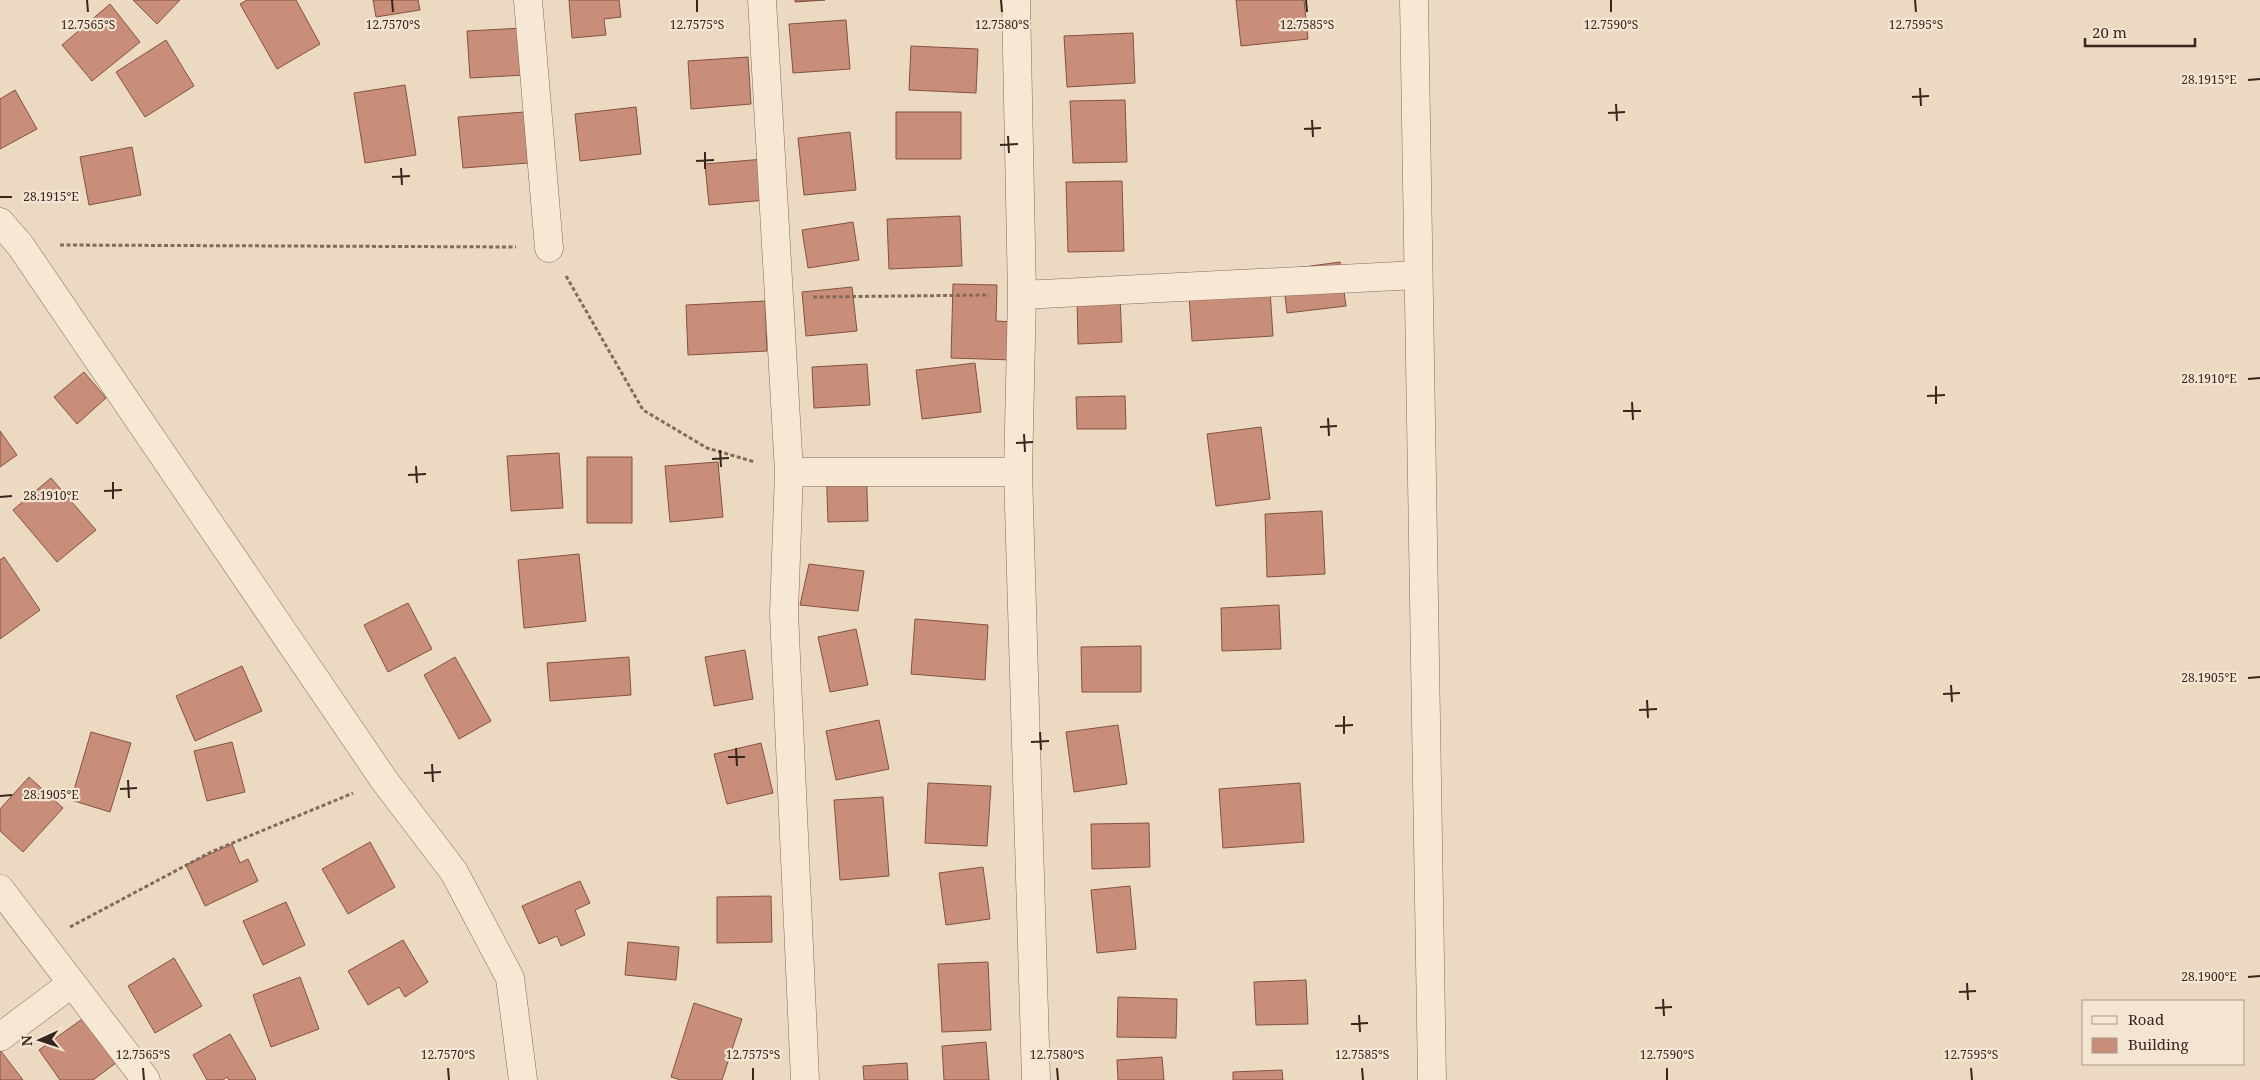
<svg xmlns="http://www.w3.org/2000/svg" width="2260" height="1080" viewBox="0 0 2260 1080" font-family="'Noto Serif',serif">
<rect width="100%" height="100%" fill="#ecd9c2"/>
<path fill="#c98e79" stroke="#845141" d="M133,0h47l-23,24z
M247,0h49l24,44 -43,25 -37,-65z
M373,0h45l2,10 -44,7z
M569,0h50l2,17 -17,2 2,16 -34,3z
M795,0h30l-30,2z
M1236,0h68l4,39 -67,7z
M110,4l30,38 -48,39 -30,-36z
M846,20l4,49 -57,4 -4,-49z
M523,28l3,47 -56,3 -3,-47z
M1133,33l2,50 -68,4 -3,-51z
M166,40l28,46 -49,31 -29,-45z
M911,46l67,3 -2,44 -67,-3z
M748,57l3,47 -60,5 -3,-48z
M405,85l11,70 -51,8 -11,-70z
M15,90l22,39 -37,20v-50z
M1125,100l2,62 -54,1 -3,-62z
M636,107l5,47 -61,7 -5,-47z
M524,112l4,51 -65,5 -5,-51z
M896,112h65v47h-65z
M850,132l6,58 -52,5 -6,-57z
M132,147l9,48 -52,10 -9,-48z
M764,159l3,41 -58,5 -4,-41z
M1122,181l2,70 -56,1 -2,-70z
M960,216l2,50 -73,3 -2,-50z
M853,222l6,38 -51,8 -6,-38z
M1340,262l6,44 -59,7 -5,-43z
M953,284l44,1 -1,36 18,1 -1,38 -62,-2z
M852,287l5,44 -51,5 -4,-44z
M1270,290l3,46 -81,5 -3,-46z
M1120,298l2,44 -44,2 -1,-44z
M765,301l2,50 -79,4 -2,-50z
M975,363l6,49 -59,7 -6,-49z
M867,364l3,41 -56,3 -2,-41z
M84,372l22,26 -29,26 -23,-27z
M1125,396l1,33h-49l-1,-32z
M1261,427l9,72 -54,7 -9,-72z
M0,431l17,24 -17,12z
M559,453l4,55 -52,3 -4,-55z
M587,457h45v66h-45z
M866,461l2,60 -40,1 -2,-59z
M718,462l5,55 -53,5 -5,-56z
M51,478l45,52 -39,32 -44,-52z
M1322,511l3,63 -58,3 -2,-63z
M579,554l7,67 -62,7 -6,-68z
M4,557l36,53 -40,29v-79z
M809,564l55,7 -6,40 -58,-6z
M408,603l24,46 -44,23 -24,-47z
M1279,605l2,44 -59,2 -1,-43z
M915,619l73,6 -3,55 -74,-6z
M856,629l12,56 -38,7 -12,-55z
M1141,646v46h-59l-1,-45z
M745,650l8,49 -39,7 -9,-49z
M455,657l36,64 -32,18 -35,-64z
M629,657l2,38 -81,6 -3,-38z
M242,666l20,45 -67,30 -19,-45z
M879,720l10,49 -53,11 -10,-49z
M1118,725l9,59 -53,8 -8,-60z
M91,732l40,11 -21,69 -39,-12z
M232,742l13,50 -38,9 -13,-50z
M761,743l12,50 -46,11 -13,-50z
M29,777l34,31 -40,44 -23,-21v-22z
M928,783l63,3 -4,60 -62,-3z
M1300,783l4,59 -81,6 -4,-59z
M883,797l6,79 -49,4 -6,-80z
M1149,823l1,44 -58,2 -1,-45z
M370,842l25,45 -47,27 -26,-45z
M232,844l8,19 8,-4 10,22 -53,25 -19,-41z
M983,867l7,52 -44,6 -7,-52z
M580,881l10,22 -15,7 10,25 -24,11 -4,-10 -18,8 -17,-38z
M1130,886l6,63 -39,4 -6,-63z
M771,896l1,46 -55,1v-46z
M286,902l19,43 -42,20 -20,-44z
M403,940l25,42 -23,15 -6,-10 -31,18 -20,-34z
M628,942l51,5 -3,33 -51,-5z
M174,958l28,48 -47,27 -27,-47z
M988,962l3,68 -49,2 -4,-68z
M300,977l19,52 -48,18 -18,-52z
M1306,980l2,44 -52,1 -2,-43z
M1118,997l59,2 -1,39 -59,-1z
M694,1003l48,16 -20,61h-41l-10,-3z
M92,1012l32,45 -31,23h-33l-21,-30z
M230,1034l26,45 -1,1h-26l-2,-3 -4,3h-16l-14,-25z
M986,1042l3,38h-45l-2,-34z
M0,1050l23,30h-23z
M1162,1057l2,23h-46l-1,-20z
M907,1063l1,17h-44l-1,-14z
M1282,1070l1,10h-50v-8z"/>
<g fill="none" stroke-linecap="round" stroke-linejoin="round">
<defs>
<path id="street" d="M528,0l21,248
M762,0l27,472 -5,141 21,467
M1016,0l6,295 -4,177 18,608
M1414,0l18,1080
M0,222l20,23 364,535 70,92 56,106 13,102
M1022,295l396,-20
M789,472h229
M0,889l146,191
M0,1037l71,-53"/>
</defs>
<use href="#street" stroke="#856a5a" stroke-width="29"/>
<path stroke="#856a5a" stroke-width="3" stroke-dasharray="4 2.5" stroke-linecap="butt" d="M60,245l456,2
M566,276l77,134 64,38 48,14
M813,297l176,-2
M70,927l141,-75 142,-59"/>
<use href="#street" stroke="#f7e8d5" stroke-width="28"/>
</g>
<path fill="none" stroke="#36261e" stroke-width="2" d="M87,0l1,12M392,0l1,12M697,0v12M1001,0l1,12M1306,0l1,12M1611,0v12M1915,0l1,12M2248,80l12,-1M1920,88l1,18M1912,97l17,-1M1616,104l1,17M1608,113l17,-1M1312,120l1,17M1304,129l17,-1M1008,136l1,17M1000,145l18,-1M705,152v17M696,161l18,-1M401,168l1,17M392,177l18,-1M0,197h12M2248,379l12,-1M1936,386v18M1927,396l18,-1M1632,402l1,18M1623,411h18M1328,418l1,18M1320,427l17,-1M1024,434l1,18M1016,443l17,-1M720,450l1,17M712,459l17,-1M416,466l1,17M408,475l18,-1M113,482v17M104,491l18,-1M0,497l12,-1M2248,678l12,-1M1951,685l1,17M1943,694l17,-1M1647,700l1,18M1639,710l18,-1M1344,716v18M1335,726l18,-1M1040,732l1,18M1031,742l18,-1M736,748l1,18M728,757h17M432,764l1,18M424,773l17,-1M128,780l1,18M120,789l17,-1M0,796l12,-1M2248,977l12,-1M1967,983l1,17M1959,992l17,-1M1663,999l1,17M1655,1008l17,-1M1359,1015l1,17M1351,1024l17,-1M143,1068l1,12M448,1068l1,12M753,1068v12M1057,1068l1,12M1362,1068l1,12M1667,1068v12M1971,1068l1,12"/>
<g font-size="12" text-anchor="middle" fill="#36261e" stroke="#f4e5d2" stroke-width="4.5" stroke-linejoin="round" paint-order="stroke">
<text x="88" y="29">12.7565°S</text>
<text x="393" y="29">12.7570°S</text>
<text x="697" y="29">12.7575°S</text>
<text x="1002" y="29">12.7580°S</text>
<text x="1307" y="29">12.7585°S</text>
<text x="1611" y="29">12.7590°S</text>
<text x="1916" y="29">12.7595°S</text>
<text x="2209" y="84">28.1915°E</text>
<text x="51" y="201">28.1915°E</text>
<text x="2209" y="383">28.1910°E</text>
<text x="51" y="500">28.1910°E</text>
<text x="2209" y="682">28.1905°E</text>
<text x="51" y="799">28.1905°E</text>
<text x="2209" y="981">28.1900°E</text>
<text x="143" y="1059">12.7565°S</text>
<text x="448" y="1059">12.7570°S</text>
<text x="753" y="1059">12.7575°S</text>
<text x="1057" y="1059">12.7580°S</text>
<text x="1362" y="1059">12.7585°S</text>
<text x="1667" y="1059">12.7590°S</text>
<text x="1971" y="1059">12.7595°S</text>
</g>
<rect x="2082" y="1000" width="162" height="65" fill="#f4e5d2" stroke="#a8998a"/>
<rect x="2092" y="1016" width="25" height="8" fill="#f7e8d5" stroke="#a8998a"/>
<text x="2128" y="1025" font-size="15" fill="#36261e">Road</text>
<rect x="2092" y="1038" width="25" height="15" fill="#c98e79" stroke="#a8998a"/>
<text x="2128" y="1050" font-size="15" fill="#36261e">Building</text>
<g transform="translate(40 1040) rotate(267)" stroke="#f4e5d2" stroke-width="4" paint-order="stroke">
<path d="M0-4L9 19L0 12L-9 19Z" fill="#36261e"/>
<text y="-8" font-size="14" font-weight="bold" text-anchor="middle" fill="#36261e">N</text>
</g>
<path d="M2085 38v8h110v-8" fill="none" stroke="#36261e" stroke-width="2.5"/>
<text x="2092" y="38" font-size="15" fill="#36261e" stroke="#f4e5d2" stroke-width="4" paint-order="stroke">20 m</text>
</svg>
